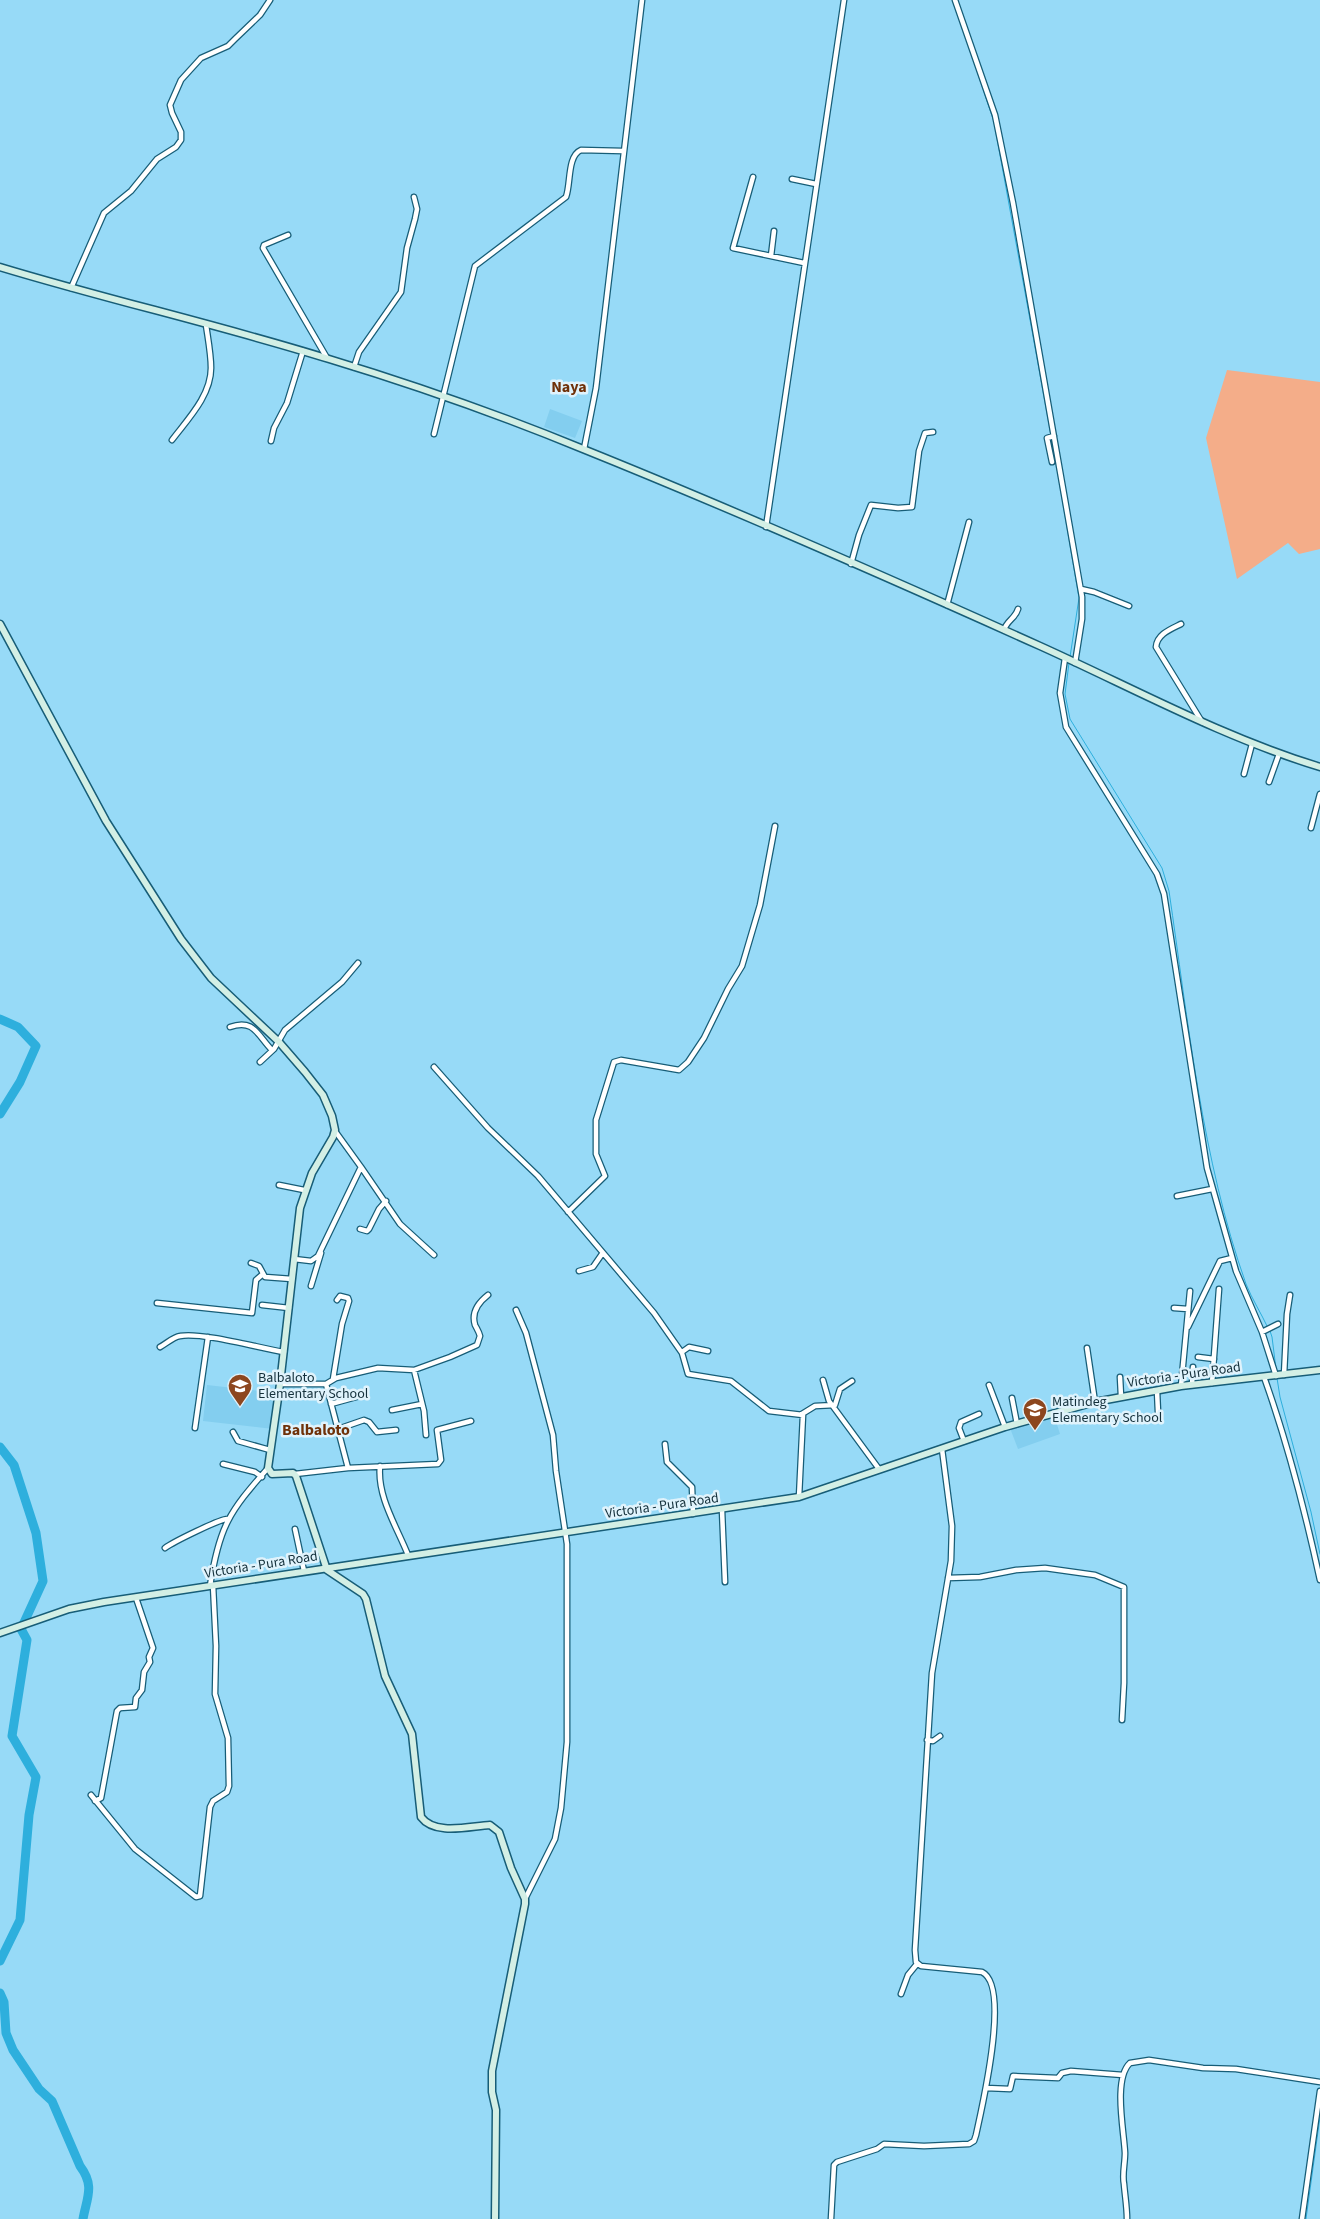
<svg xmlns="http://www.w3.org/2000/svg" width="1320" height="2219" viewBox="0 0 1320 2219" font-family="'Source Sans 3',sans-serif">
<rect width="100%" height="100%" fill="#97daf7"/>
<path fill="#83ceef" d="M550,409l32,12 -7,17 -31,-11z
M207,1385l70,8 -4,36 -70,-8z
M1054,1415l6,19 -42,15 -8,-21z"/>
<path fill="#f4ad89" d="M1227,370l93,12v167l-21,5 -11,-11 -51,36 -31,-141z"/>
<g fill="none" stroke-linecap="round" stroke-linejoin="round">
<path stroke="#2eafdd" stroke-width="1" d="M971,53l23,69 57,313
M1052,439l27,159 -9,59
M1069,663l-4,31 5,25 92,149 7,23c19,129 33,269 77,393 6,15 15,29 22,44
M1270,1331l2,6 4,32
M1277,1378l3,19 31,115 9,42
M1306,2219l14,-102"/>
<path stroke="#2eafdd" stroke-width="9" d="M0,1019l18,8 18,19 -16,36 -20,32
M0,1447l14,18 22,68 7,48 -22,48 6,11 -15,96 24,41 -7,38 -9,105 -20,41
M0,1993l4,9 2,31 7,17 26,39 13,12 28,65c15,20 7,31 3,53"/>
<defs>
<path id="street" d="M955,0l40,115 18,88 69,394v22l-7,44
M753,177l-20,71 71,15
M792,179l24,5
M288,235l-24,10 -1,3 64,110
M771,256l3,-25
M71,288l33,-75 27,-22 26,-32 19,-12 5,-7v-8l-9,-19 -2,-8 11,-25 20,-22 27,-12 7,-7 25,-24 10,-15
M354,367l5,-15 42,-60 6,-44 8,-29 2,-10 -3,-12
M434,434l41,-168 91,-69c5,-13 1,-41 15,-47l42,1
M172,440c15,-20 39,-44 39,-72 0,-14 -3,-29 -5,-43
M271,441l3,-13 13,-25 16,-52
M584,449l12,-61 46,-388
M1052,462l-5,-24 7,-2
M766,527l78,-527
M851,564l8,-29 12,-30 27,3 14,-1 7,-56 6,-18 8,-1
M1081,589l13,3 35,14
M947,605l22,-83
M1181,624c-10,5 -24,10 -25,23l46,75
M1004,630c3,-10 11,-11 14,-21
M1065,658l-5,35 6,34 91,147 7,20 43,274 29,103 26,61 14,44
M1244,774l8,-30
M1269,782l10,-28
M1311,828l9,-34
M230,1027c24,-9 28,9 42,23
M260,1062l14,-13 11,-19 57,-48 16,-19
M434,1067l54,61 50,48 116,137 28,40 6,21 43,7 38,30 34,4 -4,82
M361,1167l39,57 34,31
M279,1185l25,5
M1177,1196l35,-7
M568,1212l37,-36 -9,-22v-34l18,-58 7,-2 58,10 9,-8 16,-24 24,-49 14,-23 18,-61 15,-79
M360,1229l7,2 2,-2 10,-20 7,-8
M294,1259l17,2 7,-5 43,-89 -26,-36
M251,1263l8,3 6,11 27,2
M579,1271l14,-4 9,-13
M311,1286l10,-33
M157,1303l95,10 4,-33 7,-6
M262,1305l27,3
M1174,1308l14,1
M516,1310l10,23 27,102 3,36 11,73v198l-6,66 -6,31 -30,60
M1188,1327l32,-66 12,-3
M1262,1332l16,-8
M160,1347c6,-3 13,-10 20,-11 22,-4 79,12 104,16
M1087,1348l8,54
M682,1352l7,-5 19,4
M1198,1357l16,2
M414,1370l10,41 2,24
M1284,1375l3,-61 3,-19
M1120,1377l1,19
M1264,1377c24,67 41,134 56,203
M333,1379l9,-55 7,-23 -1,-3 -8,-2 -3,4
M823,1380l6,21 50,68
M1212,1383l7,-94
M280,1384h46l22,84 -53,6
M326,1384l10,-6 42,-10 36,2 36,-13 27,-12 3,-9c-1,-4 -3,-7 -5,-11 -4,-13 4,-23 13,-30
M989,1385l16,42
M1192,1385l1,-18
M1181,1386l9,-95
M1157,1391l1,21
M1012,1398l5,26
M331,1404l29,-8
M392,1410l30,-6
M802,1414l13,-8 20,-1 5,-16 12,-8
M195,1428l13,-91
M338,1429l26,-9 5,2 8,10 19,-2
M233,1432l5,9 32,9
M964,1441l-5,-13 2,-6 18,-8
M665,1444l2,18 25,25 1,27
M223,1464l32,8 7,5
M380,1466c-3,31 17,61 28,89
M348,1468l90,-4 3,-4 -4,-30 34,-9
M722,1510l3,72
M295,1529l9,42
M165,1548c8,-6 55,-29 62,-29
M948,1578l32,-1 36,-7 29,-2 50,7 29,12v96l-2,37
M210,1586c9,-59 19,-74 58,-118
M927,1740l6,1 7,-5
M91,1795l44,54 61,48 4,-1 10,-89 3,-6 14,-9 2,-6 -1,-48 -13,-44 1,-48 -3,-61
M95,1801l6,-3 16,-87 3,-3 15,-1 1,-9 6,-8 2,-18 6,-10 -1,-5 4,-9 -17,-50
M901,1994l7,-19 9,-11
M986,2088l24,1 3,-13 45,2 4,-5 9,-2 52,4
M831,2219l3,-54 3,-3 40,-13 7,-5 40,2 45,-2 5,-3 2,-6c6,-28 35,-149 6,-163l-61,-6 -5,-4 -1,-12 17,-277 19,-112 1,-35 -10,-77
M1127,2219c0,-12 -2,-23 -3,-35 -2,-10 1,-20 1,-31 -1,-22 -12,-74 5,-90l19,-3 54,8 33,1 84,13
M1302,2219l18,-128"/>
<path id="secondary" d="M0,267c109,33 220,58 329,92 86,26 171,56 254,90 154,62 306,129 457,197 93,42 182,91 280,121
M0,624l106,197 75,118 30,39 68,64 26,30 18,23 9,21 3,14 -2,7 -21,36 -12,35 -20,176 -12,84 4,6 21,-1 3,3 31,94 36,24 3,5 19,77 27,58 9,83c14,19 49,9 69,8l9,7 12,36 14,31v5l-33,167v21l4,18 -1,109
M0,1633l69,-24 35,-7 695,-105 206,-70 90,-25 86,-16 139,-16"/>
</defs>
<use href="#street" stroke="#175d77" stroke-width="7"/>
<use href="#secondary" stroke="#175d77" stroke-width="9"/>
<use href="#street" stroke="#fff" stroke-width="4.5"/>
<use href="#secondary" stroke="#d3efe5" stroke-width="6"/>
</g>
<defs>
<symbol id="school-pin" viewBox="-11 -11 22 30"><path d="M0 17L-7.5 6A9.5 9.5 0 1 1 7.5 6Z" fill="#8d471f" stroke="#e0f3fc"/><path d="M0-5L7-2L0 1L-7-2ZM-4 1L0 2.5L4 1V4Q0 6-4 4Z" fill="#fff"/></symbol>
</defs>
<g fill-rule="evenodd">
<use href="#school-pin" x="226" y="1372" width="28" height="38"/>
<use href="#school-pin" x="1021" y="1396" width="28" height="38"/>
</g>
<g text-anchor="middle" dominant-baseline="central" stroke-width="5" stroke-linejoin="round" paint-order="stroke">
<g font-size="14" fill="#14303b" stroke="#e0f3fc">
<text transform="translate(1184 1375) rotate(-8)">Victoria - Pura Road</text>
<text transform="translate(662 1506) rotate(-8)">Victoria - Pura Road</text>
<text transform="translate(261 1565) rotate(-9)">Victoria - Pura Road</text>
</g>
<g font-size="14" fill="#14303b" stroke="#e0f3fc" text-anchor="start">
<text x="258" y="1378">Balbaloto<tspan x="258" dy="16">Elementary School</tspan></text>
<text x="1052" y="1402">Matindeg<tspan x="1052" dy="16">Elementary School</tspan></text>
</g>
<g font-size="16" font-weight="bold" fill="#6f3109" stroke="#e0f3fc">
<text x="569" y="387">Naya</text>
<text x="316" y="1430">Balbaloto</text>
</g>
</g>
</svg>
